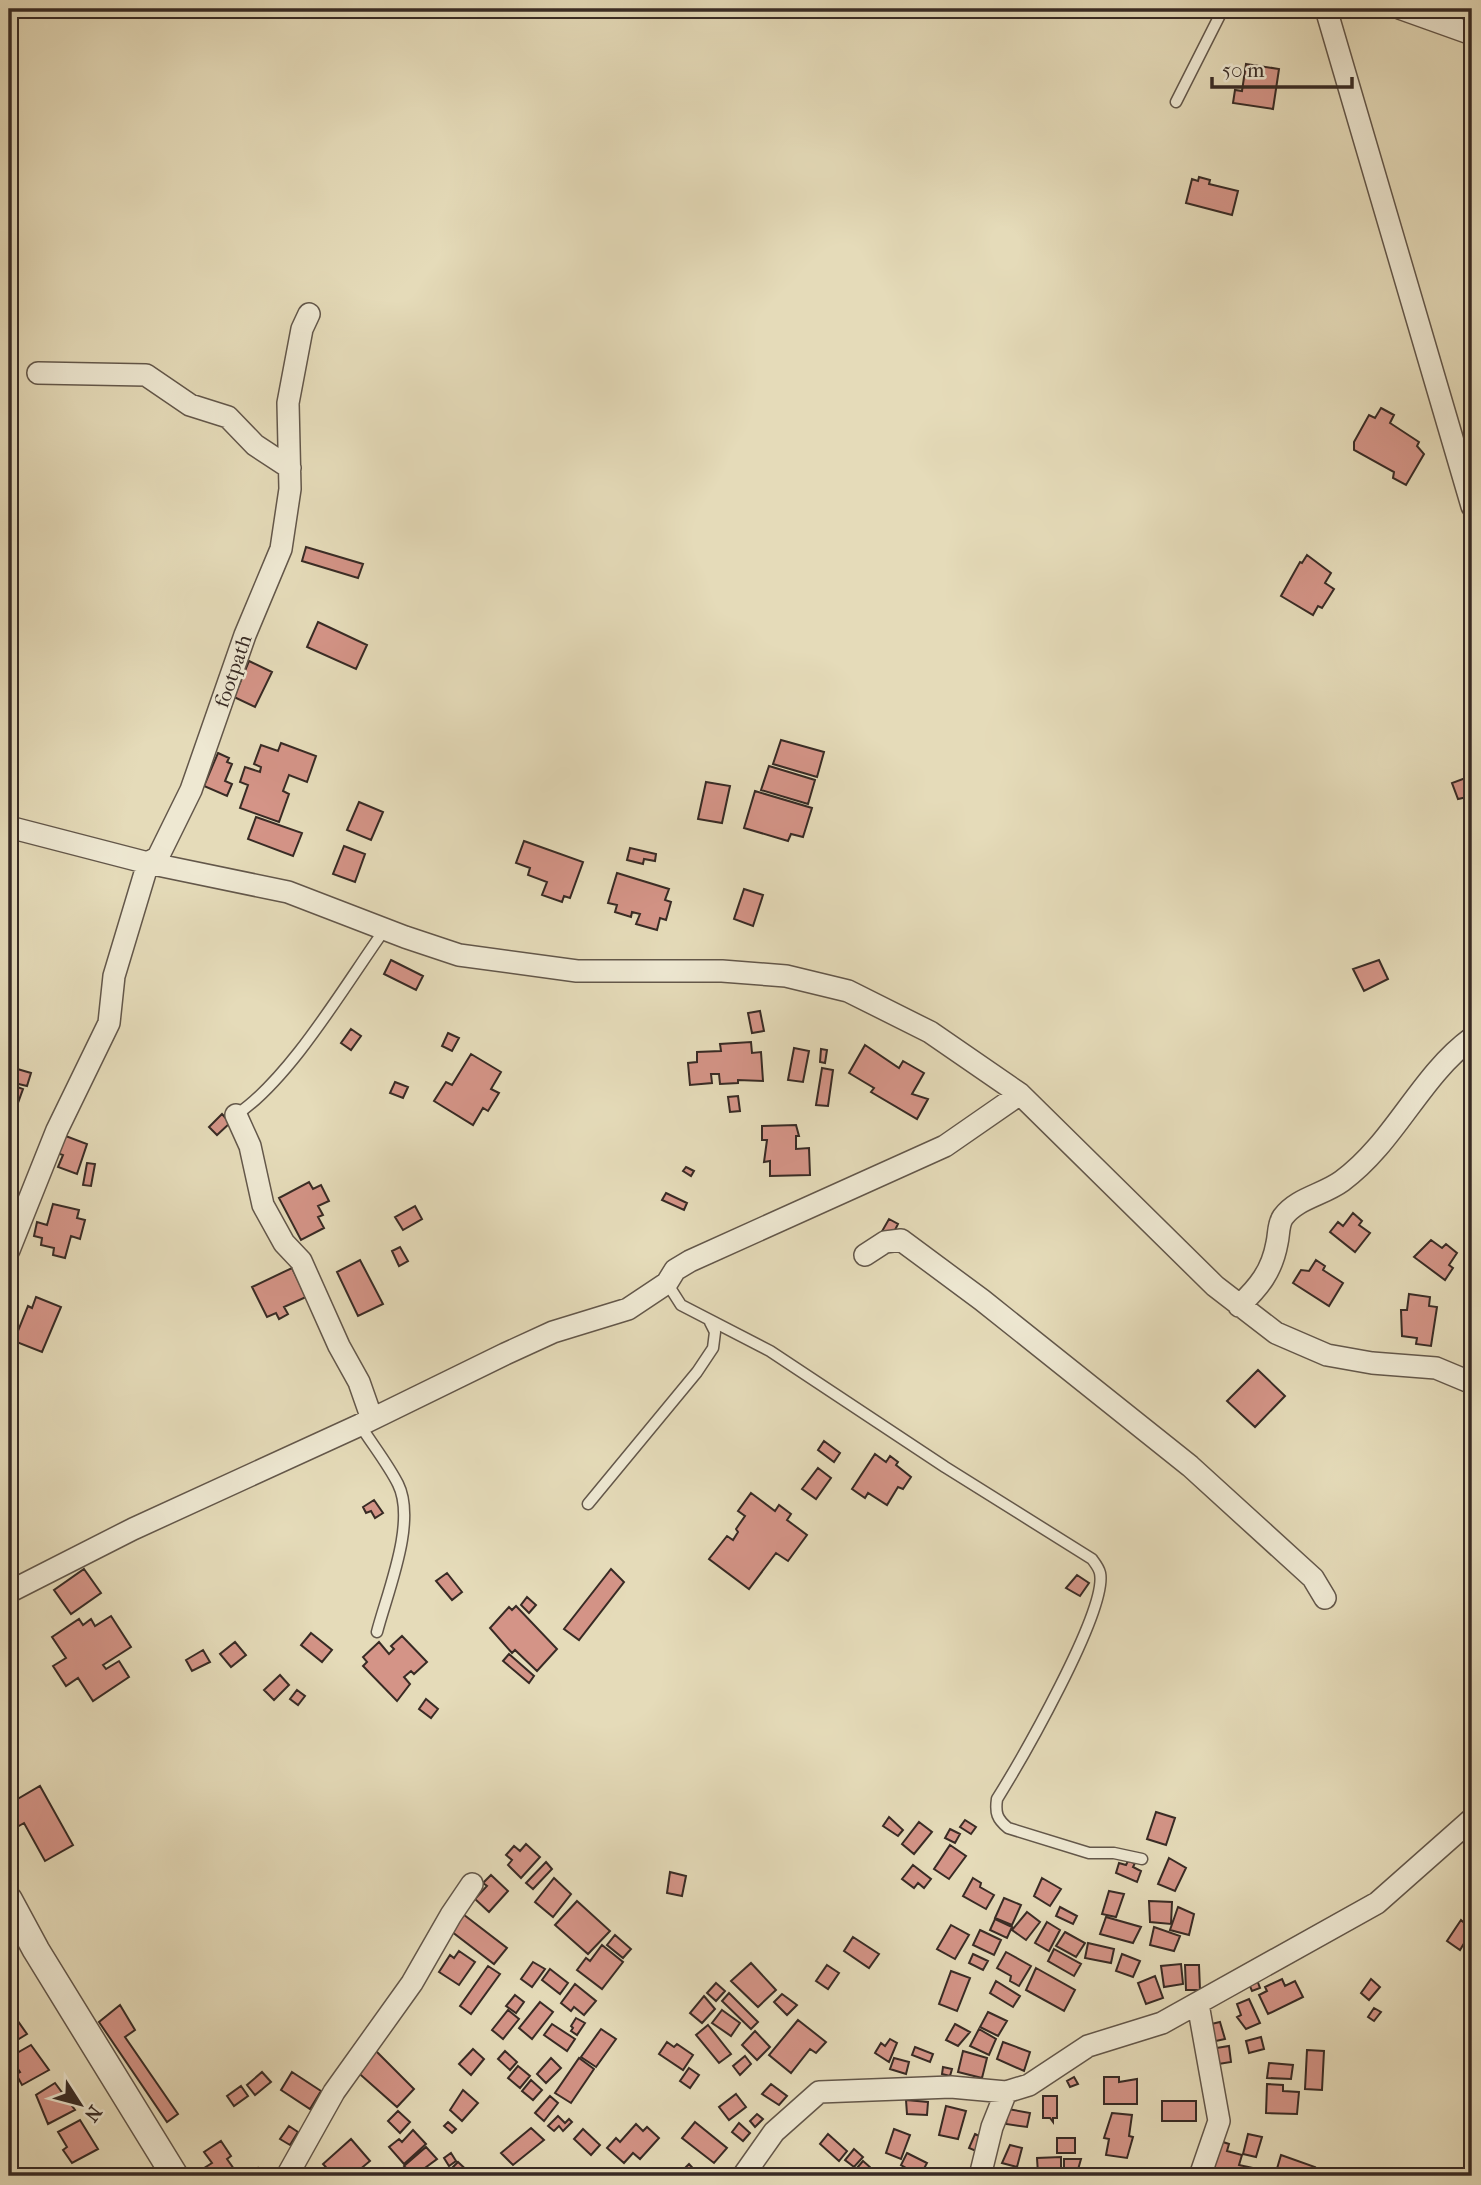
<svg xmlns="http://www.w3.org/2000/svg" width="1481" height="2185" viewBox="0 0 1481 2185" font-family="'IM FELL French Canon',serif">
<rect width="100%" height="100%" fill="#e5dbb9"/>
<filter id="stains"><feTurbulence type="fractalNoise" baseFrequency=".00286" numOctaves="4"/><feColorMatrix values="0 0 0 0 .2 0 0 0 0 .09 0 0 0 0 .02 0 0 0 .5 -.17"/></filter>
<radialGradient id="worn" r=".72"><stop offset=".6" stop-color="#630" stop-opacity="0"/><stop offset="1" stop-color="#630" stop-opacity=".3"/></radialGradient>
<path fill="#d49487" stroke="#382b25" stroke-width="2" d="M1246,64l33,5 -6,40 -40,-6 2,-13 7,1z
M1199,177l11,3 -1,4 29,7 -6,24 -46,-12 6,-24 6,2z
M1381,408l13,7 -4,8 29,19 -2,4 7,8 -18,31 -13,-7 1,-6 -40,-22v-8l15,-27 6,3z
M306,547l57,17 -5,14 -56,-17z
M1307,555l24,18 -6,10 9,6 -12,19 -4,-2 -5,9 -32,-19 19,-34 2,1z
M318,622l49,23 -11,24 -49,-22z
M249,661l23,11 -17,35 -21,-10z
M781,740l43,12 -7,25 -44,-13z
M281,743l35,13 -9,26 -18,-7 -6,16 6,3 -10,28 -39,-14 8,-23 -8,-3 5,-15 15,5 1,-5 -7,-3 7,-19 17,6z
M218,753l11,5 -2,4 5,2 -7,17 7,3 -5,12 -23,-10z
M769,766l46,14 -7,24 -47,-14z
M1471,776l1,20 -14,3 -6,-16z
M706,782l24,4 -8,37 -24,-4z
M755,791l57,17 -9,29 -12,-3 -3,7 -44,-13z
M359,802l24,10 -12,28 -24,-10z
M256,817l46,16 -9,23 -45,-17z
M524,841l59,21 -13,36 -6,-2 -2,6 -20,-7 5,-13 -19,-7 2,-7 -14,-5z
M344,846l21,8 -10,28 -22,-8z
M630,848l26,6 -1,7 -11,-2 -1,5 -16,-4z
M617,873l52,16 -4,11 6,2 -5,18 -6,-2 -3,12 -21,-6 4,-10 -8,-2 -1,5 -16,-5 2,-7 -9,-2z
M744,889l19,6 -10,31 -19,-7z
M391,960l32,16 -7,14 -32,-16z
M1379,960l9,19 -24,12 -11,-22z
M760,1011l4,20 -12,2 -4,-20z
M351,1029l10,7 -10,14 -10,-7z
M448,1033l11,5 -7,13 -10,-5z
M751,1042l1,11 9,-1 2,29 -25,-1v3l-18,1 -1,-10h-8l1,9 -22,2 -2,-22 9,-1v-10l24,-1 -1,-7z
M865,1045l34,23 4,-7 21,12 -12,21 16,5 -11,20 -46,-27 3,-4 -25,-15z
M794,1048l15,3 -6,31 -15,-2z
M821,1049l6,1 -2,13 -5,-1z
M471,1054l30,18 -10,17 8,4 -11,18 -5,-3 -10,17 -39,-24 12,-19 6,3z
M14,1068l17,5 -4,13 -17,-4z
M822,1068l11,2 -5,36 -12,-1z
M395,1082l13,5 -5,11 -13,-5z
M9,1084l14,5 -8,22 -6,-3z
M738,1096l2,15 -10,1 -2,-15z
M222,1114l8,9 -13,12 -8,-8z
M796,1125l3,11h-3v13l13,-1 1,27 -40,1v-15l-6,1 3,-22h-5v-14z
M63,1135l24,9 -10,30 -19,-7 5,-12 -6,-2z
M87,1163l8,1 -4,22 -8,-1z
M686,1167l8,4 -3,5 -8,-5z
M309,1182l4,7 8,-4 8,16 -11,5 5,9 -5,2 6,11 -23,12 -22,-42z
M666,1193l21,10 -3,7 -22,-10z
M53,1204l26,6 -2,8 8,2 -5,19 -9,-3 -6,22 -12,-3 1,-7 -13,-3 1,-7 -8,-2 3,-14 10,3z
M415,1206l7,13 -19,11 -8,-13z
M1353,1213l9,8 -3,4 11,8 -15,19 -25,-20 8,-10 5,4z
M889,1219l9,5 -7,14 -10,-5z
M1431,1240l11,8 4,-4 11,9 -8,12 4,3 -8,12 -31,-23z
M400,1247l8,14 -9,5 -7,-15z
M360,1260l23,44 -25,12 -21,-44z
M1316,1260l9,6 -2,4 20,13 -14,23 -36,-23 8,-13 8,1z
M292,1268l14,29 -22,10 4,7 -9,5 -3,-6 -9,4 -15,-30z
M1409,1294l21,3 -1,9 8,1 -6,39 -15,-2 1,-6 -15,-2 -1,-26h6z
M36,1297l25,10 -19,45 -28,-11 14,-35 4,2z
M1258,1370l27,26 -30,31 -28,-26z
M824,1441l16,12 -6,9 -16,-12z
M875,1454l11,8 4,-6 8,6 -2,3 15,12 -8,12 -5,-2 -11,18 -19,-12 -3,5 -13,-9z
M818,1468l13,10 -15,21 -14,-10z
M751,1493l24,18 4,-6 12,9 -4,6 20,15 -19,26 -12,-8 -27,36 -40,-30 18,-23 6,4 5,-8 -2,-3 9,-13 -7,-5z
M374,1500l9,13 -8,5 -4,-7 -5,2 -3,-6z
M84,1569l17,24 -30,21 -17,-24z
M611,1569l13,13 -45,58 -15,-11z
M447,1573l15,19 -10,8 -16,-19z
M1077,1575l12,8 -9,13 -14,-8z
M527,1597l9,8 -7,8 -8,-8z
M516,1606l41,43 -20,22 -22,-21 -3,3 -22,-25 19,-21 3,3z
M111,1616l20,31 -28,18 3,4 13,-8 10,16 -36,24 -15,-23 -12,8 -13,-20 13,-8 -14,-21 27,-18 4,6 8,-6 4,7z
M311,1633l21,17 -10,12 -21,-17z
M402,1636l25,26 -13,12 -3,-3 -7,6 6,7 -13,17 -34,-35 4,-4 -4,-5 16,-15 10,12 5,-5 -3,-3z
M235,1642l11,13 -15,12 -11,-13z
M203,1650l7,12 -18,9 -6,-11z
M509,1654l25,22 -5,7 -26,-22z
M280,1675l9,10 -15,15 -10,-10z
M297,1690l8,6 -7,9 -8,-6z
M426,1699l12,10 -7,9 -12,-9z
M40,1786l33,59 -28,16 -21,-38 -14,8 -1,-2v-25z
M1156,1812l19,6 -9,27 -19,-6z
M889,1817l14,13 -5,6 -15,-10z
M965,1820l11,7 -5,7 -11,-7z
M919,1822l13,10 -18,22 -12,-10z
M950,1829l10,5 -5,9 -10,-5z
M526,1844l14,13 -19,21 -13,-13 4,-5 -6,-5 8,-9 6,5z
M950,1845l16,11 -17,23 -15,-10z
M1169,1858l17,10 -11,23 -17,-7z
M1128,1861l7,2 -2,4 8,4 -4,11 -21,-9 3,-10 7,2z
M546,1862l6,7 -19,20 -7,-6z
M913,1865l18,14 -7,9 -6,-5 -4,5 -12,-9z
M670,1872l16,4 -4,20 -15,-3z
M491,1875l17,16 -19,21 -14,-13 12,-13 -4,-3z
M554,1878l17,16 -18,23 -18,-15z
M973,1878l8,5 -1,4 14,8 -8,14 -23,-13z
M1042,1878l19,11 -11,17 -16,-10z
M1109,1891l15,3 -8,23 -14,-3z
M1004,1898l17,7 -9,20 -17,-7z
M577,1901l33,30 -22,23 -33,-29z
M1149,1901l23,1 -1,22 -21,-2z
M1060,1907l17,9 -4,8 -17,-8z
M1178,1907l16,7 -5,21 -19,-5z
M459,1911l48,37 -13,16 -47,-36z
M1027,1912l13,10 -14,18 -14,-10z
M1106,1917l35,10 -8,16 -33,-9z
M995,1919l17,8 -5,11 -17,-8z
M1461,1920l11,10 -12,20 -13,-9z
M1047,1922l13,8 -11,21 -14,-8z
M951,1925l18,10 -14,24 -18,-10z
M1154,1927l26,9 -6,15 -24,-6z
M980,1930l21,10 -7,15 -21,-10z
M1065,1932l20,11 -9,14 -20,-11z
M615,1935l16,14 -8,9 -16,-13z
M853,1937l26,17 -10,14 -25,-17z
M1088,1943l26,6 -3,14 -26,-5z
M602,1945l21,17 -21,27 -25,-19 9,-12 4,3z
M1054,1949l27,15 -7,12 -26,-15z
M459,1951l16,11 -16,23 -20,-13 11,-17 4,3z
M1006,1952l25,14 -12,20 -9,-5 1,-5 -14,-8z
M973,1954l15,7 -5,9 -14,-7z
M1122,1954l18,7 -7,16 -17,-6z
M533,1962l12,7 -13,18 -11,-8z
M751,1963l25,27 -18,17 -27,-26z
M1181,1964l2,20 -19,3 -3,-21z
M827,1965l12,8 -11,16 -12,-8z
M1185,1965h14l1,25h-14z
M488,1966l12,8 -29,40 -11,-8z
M1036,1968l39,22 -11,21 -38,-21z
M550,1969l18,14 -8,11 -18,-14z
M951,1971l19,7 -13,33 -18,-7z
M1155,1976l8,22 -17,6 -8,-21z
M1282,1979l3,7 10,-5 8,16 -35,17 -9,-19 8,-4 -2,-4z
M1371,1979l9,8 -11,13 -8,-7z
M1257,1980l3,8 -8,3 -3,-7z
M996,1981l24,15 -7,11 -23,-14z
M716,1983l9,8 -9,10 -9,-8z
M575,1984l21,17 -12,14 -10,-8 -3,4 -10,-8z
M729,1993l29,29 -7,7 -29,-28z
M782,1994l15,11 -10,10 -13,-13z
M515,1995l9,7 -8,11 -10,-7z
M704,1996l11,13 -13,14 -12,-10z
M1249,1999l11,24 -14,6 -9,-12 4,-2 -4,-11z
M540,2002l13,10 -21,27 -13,-11z
M120,2005l15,25 -10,7 53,77 -11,8 -68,-100z
M1374,2008l7,4 -7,9 -6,-4z
M508,2010l11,9 -16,20 -11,-9z
M722,2010l18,13 -9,13 -19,-13z
M988,2012l19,9 -9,15 -18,-9z
M9,2013l3,5 3,-1 12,17 -18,11z
M576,2018l9,5 -8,12 -6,-4 2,-3 -2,-2z
M798,2020l28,22 -10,11 -6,-4 -19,24 -22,-18z
M1220,2022l5,17 -14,3 -4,-17z
M552,2024l23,15 -8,12 -23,-16z
M955,2024l15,8 -12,14 -12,-6z
M708,2025l23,29 -12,9 -23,-28z
M601,2029l15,10 -20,28 -15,-10z
M979,2029l17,10 -7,16 -19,-9z
M755,2031l15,16 -13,13 -15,-15z
M1261,2037l3,12 -15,4 -3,-12z
M890,2039l7,4 -8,19 -14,-9 6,-10 4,3z
M667,2042l7,5 3,-3 16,11 -10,15 -24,-16z
M1003,2042l27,10 -6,19 -27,-12z
M31,2045l18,25 -27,15 -6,-11 4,-2 -10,-15z
M1229,2046l2,16 -19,3 -2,-16z
M372,2047l42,42 -17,18 -43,-38z
M915,2047l18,7 -3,8 -18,-7z
M473,2049l11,10 -13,16 -12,-11z
M1307,2050l17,1 -2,39 -17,-1z
M505,2051l12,11 -7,8 -12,-11z
M963,2051l24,7 -5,20 -24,-6z
M745,2056l6,8 -11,11 -7,-9z
M551,2058l10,10 -15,15 -9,-9z
M579,2058l15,11 -23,34 -16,-10z
M894,2058l15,4 -3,12 -16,-5z
M1269,2063l24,2 -2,14 -24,-1z
M518,2066l12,10 -10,12 -12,-10z
M943,2067l9,2 -2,7 -8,-2z
M689,2068l10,7 -9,13 -10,-7z
M262,2072l9,10 -16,13 -8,-10z
M292,2072l29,19 -11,18 -29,-19z
M1074,2077l4,7 -8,3 -3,-6z
M1104,2077h15v5l18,-3v25h-33z
M531,2080l11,10 -9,10 -11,-9z
M55,2083l20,27 -27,14 -12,-29z
M771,2084l16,12 -8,9 -17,-11z
M1267,2084l16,1v6l16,1 -2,22 -31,-1z
M241,2086l7,10 -14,10 -7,-10z
M463,2090l15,13 -16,18 -12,-11z
M736,2094l10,13 -17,13 -10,-13z
M550,2096l8,7 -14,18 -9,-8z
M1043,2096h14v22h-4v4l-3,-4h-7z
M906,2100l22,2 -1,13 -20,-1z
M1162,2101h34v20h-34z
M946,2106l20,5 -8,28 -19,-4z
M1008,2109l22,4 -3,14 -21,-3z
M398,2111l12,11 -10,11 -12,-12z
M1112,2113l20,2 -3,21 4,1 -6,21 -21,-3 3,-16 -5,-1z
M757,2114l6,5 -8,8 -5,-6z
M558,2116l7,7 4,-4 3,3 -9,9 -4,-5 -5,5 -6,-5z
M80,2120l18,29 -26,14 -9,-13 4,-3 -9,-15z
M448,2122l8,7 -4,4 -8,-7z
M695,2122l32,26 -13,15 -32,-25z
M739,2123l11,10 -7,8 -11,-9z
M636,2124l7,7 4,-4 12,11 -19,21 -7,-6 -9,10 -17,-15 9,-10 4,4z
M289,2126l9,6 -8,13 -10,-6z
M531,2128l13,12 -31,25 -12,-12z
M583,2129l17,16 -9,10 -17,-16z
M894,2129l16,6 -9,24 -15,-6z
M413,2130l13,14 -22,20 -15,-17 10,-8 3,3z
M828,2134l19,17 -8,10 -19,-17z
M975,2134l6,3 -5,14 -7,-3z
M1248,2134l14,3 -6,20 -13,-3z
M1057,2138h18v15h-18z
M351,2139l19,22 -18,15h-18l-11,-12z
M1214,2139l15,5 -2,7 15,4 -3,10 14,3 -2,8h-34v-3l-12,-3z
M221,2141l10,15 -4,3 7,10 -10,7h-19l-4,-6 11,-7 -8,-11z
M1010,2145l12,3 -5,19 -15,-4z
M426,2147l11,12 -23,17 -10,-10z
M854,2149l9,8 -9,10 -9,-7z
M451,2153l5,8 -7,5 -5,-8z
M907,2153l20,10 -7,13 -19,-11z
M1281,2155l34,12 -3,9h-22l-14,-4z
M1061,2157v16l-23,1 -1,-16z
M1064,2159h17l-4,14h-13z
M863,2161l8,7 -6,7 -8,-7z
M458,2162l15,14h-29z
M689,2164l11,12h-23z
M258,2168l6,8h-17z
M539,2169l7,7h-15z
M1132,2170l21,2 -1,4h-20z
M1162,2170l16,3 -1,3h-16z
M1089,2171l20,5h-21z"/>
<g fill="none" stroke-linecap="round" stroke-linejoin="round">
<defs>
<path id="service" d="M1176,102l47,-93
M236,1115c55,-37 109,-130 149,-186
M667,1283l14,22 89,46 175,116 147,92c3,4 7,9 8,14 8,37 -80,189 -103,226 -2,14 0,20 11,29l81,25h25l28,6
M360,1425c12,19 28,39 38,59 19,38 -11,109 -21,148
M588,1504l109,-132 16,-24 2,-16 -5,-10"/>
<path id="minor" d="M1326,9l146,497
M1402,9l70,25
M38,373l108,2 44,30 38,12 27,28 35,23
M9,827l139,36 140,29 117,45 54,18 118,16h145l64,5 62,15 82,41 90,62 195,192 61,47 51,22 45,8 64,5 36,15
M236,1115l14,31 13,59 21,38 17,18 38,85 20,36 13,37
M9,1250l48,-120 52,-107 5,-47 34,-113 10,-6 33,-67 54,-155 36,-86 9,-60 -2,-86 14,-74 7,-15
M865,1255l20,-13 16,-2 81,60 208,166 123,112 12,20
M1239,1306c20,-19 33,-35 38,-63 2,-8 1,-19 6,-26 14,-19 40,-22 59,-36 53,-39 78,-105 130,-143
M9,1592l124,-63 227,-104 145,-71 48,-22 75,-23 39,-26 8,-13 15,-9 255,-115 75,-52
M1198,2004l21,117 -19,55
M287,2176l47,-84 78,-109 39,-68 21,-31
M743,2176l31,-44 45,-40 132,-5 55,5 23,-7 59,-39 74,-23 215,-120 95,-84
M980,2176l12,-49 14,-35"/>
<path id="tertiary" d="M9,1900l27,50 139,226"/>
</defs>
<use href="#service" stroke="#63574a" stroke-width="13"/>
<use href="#minor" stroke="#63574a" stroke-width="24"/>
<use href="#tertiary" stroke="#63574a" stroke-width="29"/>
<use href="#service" stroke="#eee8d2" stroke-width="10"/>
<use href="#minor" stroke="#eee8d2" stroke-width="21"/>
<use href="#tertiary" stroke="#eee8d2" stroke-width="26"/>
</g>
<g text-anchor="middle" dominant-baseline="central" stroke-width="5" stroke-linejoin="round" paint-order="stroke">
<g font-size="21" fill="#382b25" stroke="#eee8d2">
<text transform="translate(233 671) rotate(-71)">footpath</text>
</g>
</g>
<rect width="1481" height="2185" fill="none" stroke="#e5dbb9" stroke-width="35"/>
<rect x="10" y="10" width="1460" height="2164" fill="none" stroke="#382b25" stroke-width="3.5"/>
<rect x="18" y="18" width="1446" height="2150" fill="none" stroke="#382b25" stroke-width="2"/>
<g transform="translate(80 2104) rotate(126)" stroke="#eee8d2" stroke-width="5" paint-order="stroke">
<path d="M0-5L12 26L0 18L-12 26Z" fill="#382b25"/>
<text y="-10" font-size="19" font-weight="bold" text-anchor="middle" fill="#382b25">N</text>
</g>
<path d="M1212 77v10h140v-10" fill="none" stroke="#382b25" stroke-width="3.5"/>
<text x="1222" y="77" font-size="21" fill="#382b25" stroke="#eee8d2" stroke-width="5" paint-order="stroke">50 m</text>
<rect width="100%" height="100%" filter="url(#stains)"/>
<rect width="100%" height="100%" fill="url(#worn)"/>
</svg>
